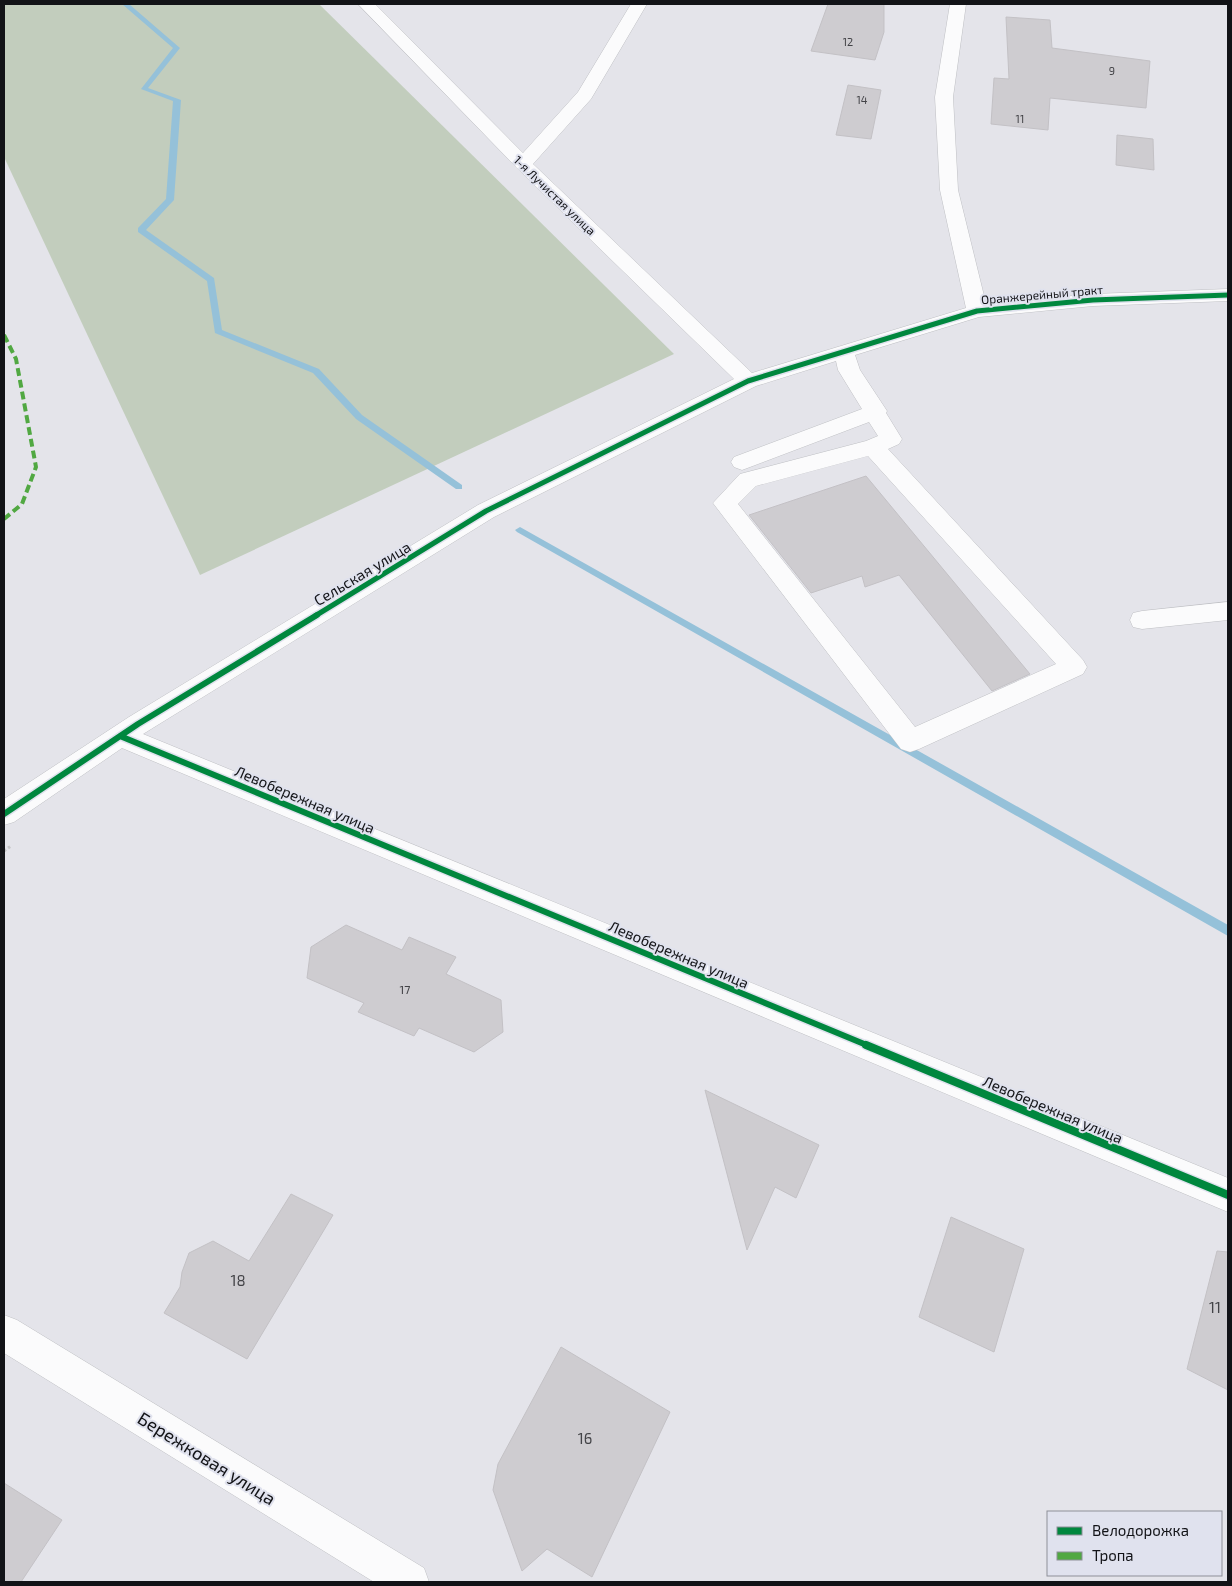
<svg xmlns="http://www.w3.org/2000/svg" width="1232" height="1586" viewBox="0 0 1232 1586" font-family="'Exo 2',sans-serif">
<rect width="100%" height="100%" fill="#e4e4ea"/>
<path fill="#c2cdbd" d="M4,4h315l355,350 -474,221 -196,-418z"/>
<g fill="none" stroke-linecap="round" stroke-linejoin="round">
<path fill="#95c1d9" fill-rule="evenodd" d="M122,4h7l51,44 -32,40 33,12 -7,100 -28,30 68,48 8,52 97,39 43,46 100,70v4h-6l-100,-70 -43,-46 -98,-40 -8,-52 -69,-49v-4l28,-29 7,-98 -32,-12 32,-41z
M520,527l708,398v11l-711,-404 -2,-2z"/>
</g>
<path fill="#ceccd0" stroke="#c3c1c5" d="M828,4h56v28l-9,28 -64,-9z
M1006,17l44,3 2,28 98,13 -4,47 -96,-10 -2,32 -57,-6 3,-46 15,1z
M848,85l33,5 -10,49 -35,-4z
M1117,135l36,4 1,31 -38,-5z
M866,476l164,198 -38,17 -93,-116 -34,12 -3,-11 -51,17 -62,-78z
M346,925l56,25 7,-13 47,20 -10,17 55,26 2,32 -29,20 -55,-24 -5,8 -56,-24 6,-9 -57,-25 4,-31z
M705,1090l114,55 -23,53 -21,-11 -28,63z
M291,1194l42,21 -86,144 -83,-46 16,-26 2,-15 7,-19 24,-12 36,20z
M951,1217l73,32 -30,103 -75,-35z
M1217,1251l11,1v138l-41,-21z
M561,1347l109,65 -78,165 -45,-28 -25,22 -29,-81 5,-26z
M4,1483l58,37 -41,62h-17z"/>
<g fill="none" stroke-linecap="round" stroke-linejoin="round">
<defs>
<path id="minor" d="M358,4h17l148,149 55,-61 53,-88h16l-56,95 -58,65 219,209 214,-65 -26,-118 -5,-93 15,-93h16l-13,93 5,93 28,114 107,-10 135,-5v12l-135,5 -114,11 -124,38 5,15 27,41 -1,2 16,26 -3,5 -11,5 195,211 4,7 -4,7 -164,75 -9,3 -9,-3 -188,-246 27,-29 126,-33 12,-5 -9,-14 -119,45 -8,3 -8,-3 -3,-5 3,-5 128,-48 -24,-39 -2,-9 -80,25 -262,131 -351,217 1085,444v34l-1106,-464 -108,74 -10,3v-26l125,-82 349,-212 256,-126 -217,-211zM868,456l188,208 -141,63 -177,-223 18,-18z
M1228,602v18l-86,9 -9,-2 -3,-7 3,-7 9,-2z
M4,1315l13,5 407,248 5,14h-55l-370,-229z"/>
</defs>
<use href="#minor" stroke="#bfc0c4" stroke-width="1"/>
<path stroke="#c6c6c8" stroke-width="3" stroke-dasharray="2.5 2.5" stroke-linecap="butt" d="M4,851l7,-5"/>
<use href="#minor" fill="#fbfbfc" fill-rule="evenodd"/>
<path stroke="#51a842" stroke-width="4" stroke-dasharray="8 4" stroke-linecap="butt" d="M4,335l12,24 20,108 -14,37 -18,15"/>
<defs>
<path id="cycleway-far2" d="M315,616l171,-105 262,-130 229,-70 116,-11 135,-5"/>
<path id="cycleway-far1" d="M120,736l749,310
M4,814l134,-90 179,-109"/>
<path id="cycleway" d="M866,1045l362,150"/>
</defs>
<use href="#cycleway-far2" stroke="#e0e2ee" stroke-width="8"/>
<use href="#cycleway-far1" stroke="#e0e2ee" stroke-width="9"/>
<use href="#cycleway" stroke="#e0e2ee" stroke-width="11"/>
<use href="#cycleway-far2" stroke="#00873e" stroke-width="5"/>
<use href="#cycleway-far1" stroke="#00873e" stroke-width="6"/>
<use href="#cycleway" stroke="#00873e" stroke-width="8"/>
</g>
<g text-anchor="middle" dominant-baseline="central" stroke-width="4" stroke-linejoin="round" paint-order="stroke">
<g font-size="11" fill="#434347">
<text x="848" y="41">12</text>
<text x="1112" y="70">9</text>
<text x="862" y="99">14</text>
<text x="1020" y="118">11</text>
</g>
<g font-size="12" fill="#121317" stroke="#e0e2ee">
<text transform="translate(555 195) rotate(44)">1-я Лучистая улица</text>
<text transform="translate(1042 294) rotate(-5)">Оранжерейный тракт</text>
</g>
<g font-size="12" fill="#434347">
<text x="405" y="989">17</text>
</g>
<g font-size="15" fill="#121317" stroke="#e0e2ee">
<text transform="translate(362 573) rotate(-31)">Сельская улица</text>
<text transform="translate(305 799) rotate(23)">Левобережная улица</text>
<text transform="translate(679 954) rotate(23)">Левобережная улица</text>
<text transform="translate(1053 1109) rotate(23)">Левобережная улица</text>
</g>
<g font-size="15" fill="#434347">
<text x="238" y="1280">18</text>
<text x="1215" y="1307">11</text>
<text x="585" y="1438">16</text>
</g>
<g font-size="18" fill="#121317" stroke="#e0e2ee">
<text transform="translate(207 1458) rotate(32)">Бережковая улица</text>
</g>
</g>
<rect width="1232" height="1586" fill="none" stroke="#121317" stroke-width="10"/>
<rect x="1047" y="1511" width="175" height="65" fill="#e0e2ee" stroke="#8e8f98"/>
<rect x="1057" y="1527" width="25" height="8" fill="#00873e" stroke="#8e8f98"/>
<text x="1092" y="1536" font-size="15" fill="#121317">Велодорожка</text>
<rect x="1057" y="1552" width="25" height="8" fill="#51a842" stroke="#8e8f98"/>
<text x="1092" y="1561" font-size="15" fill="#121317">Тропа</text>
</svg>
